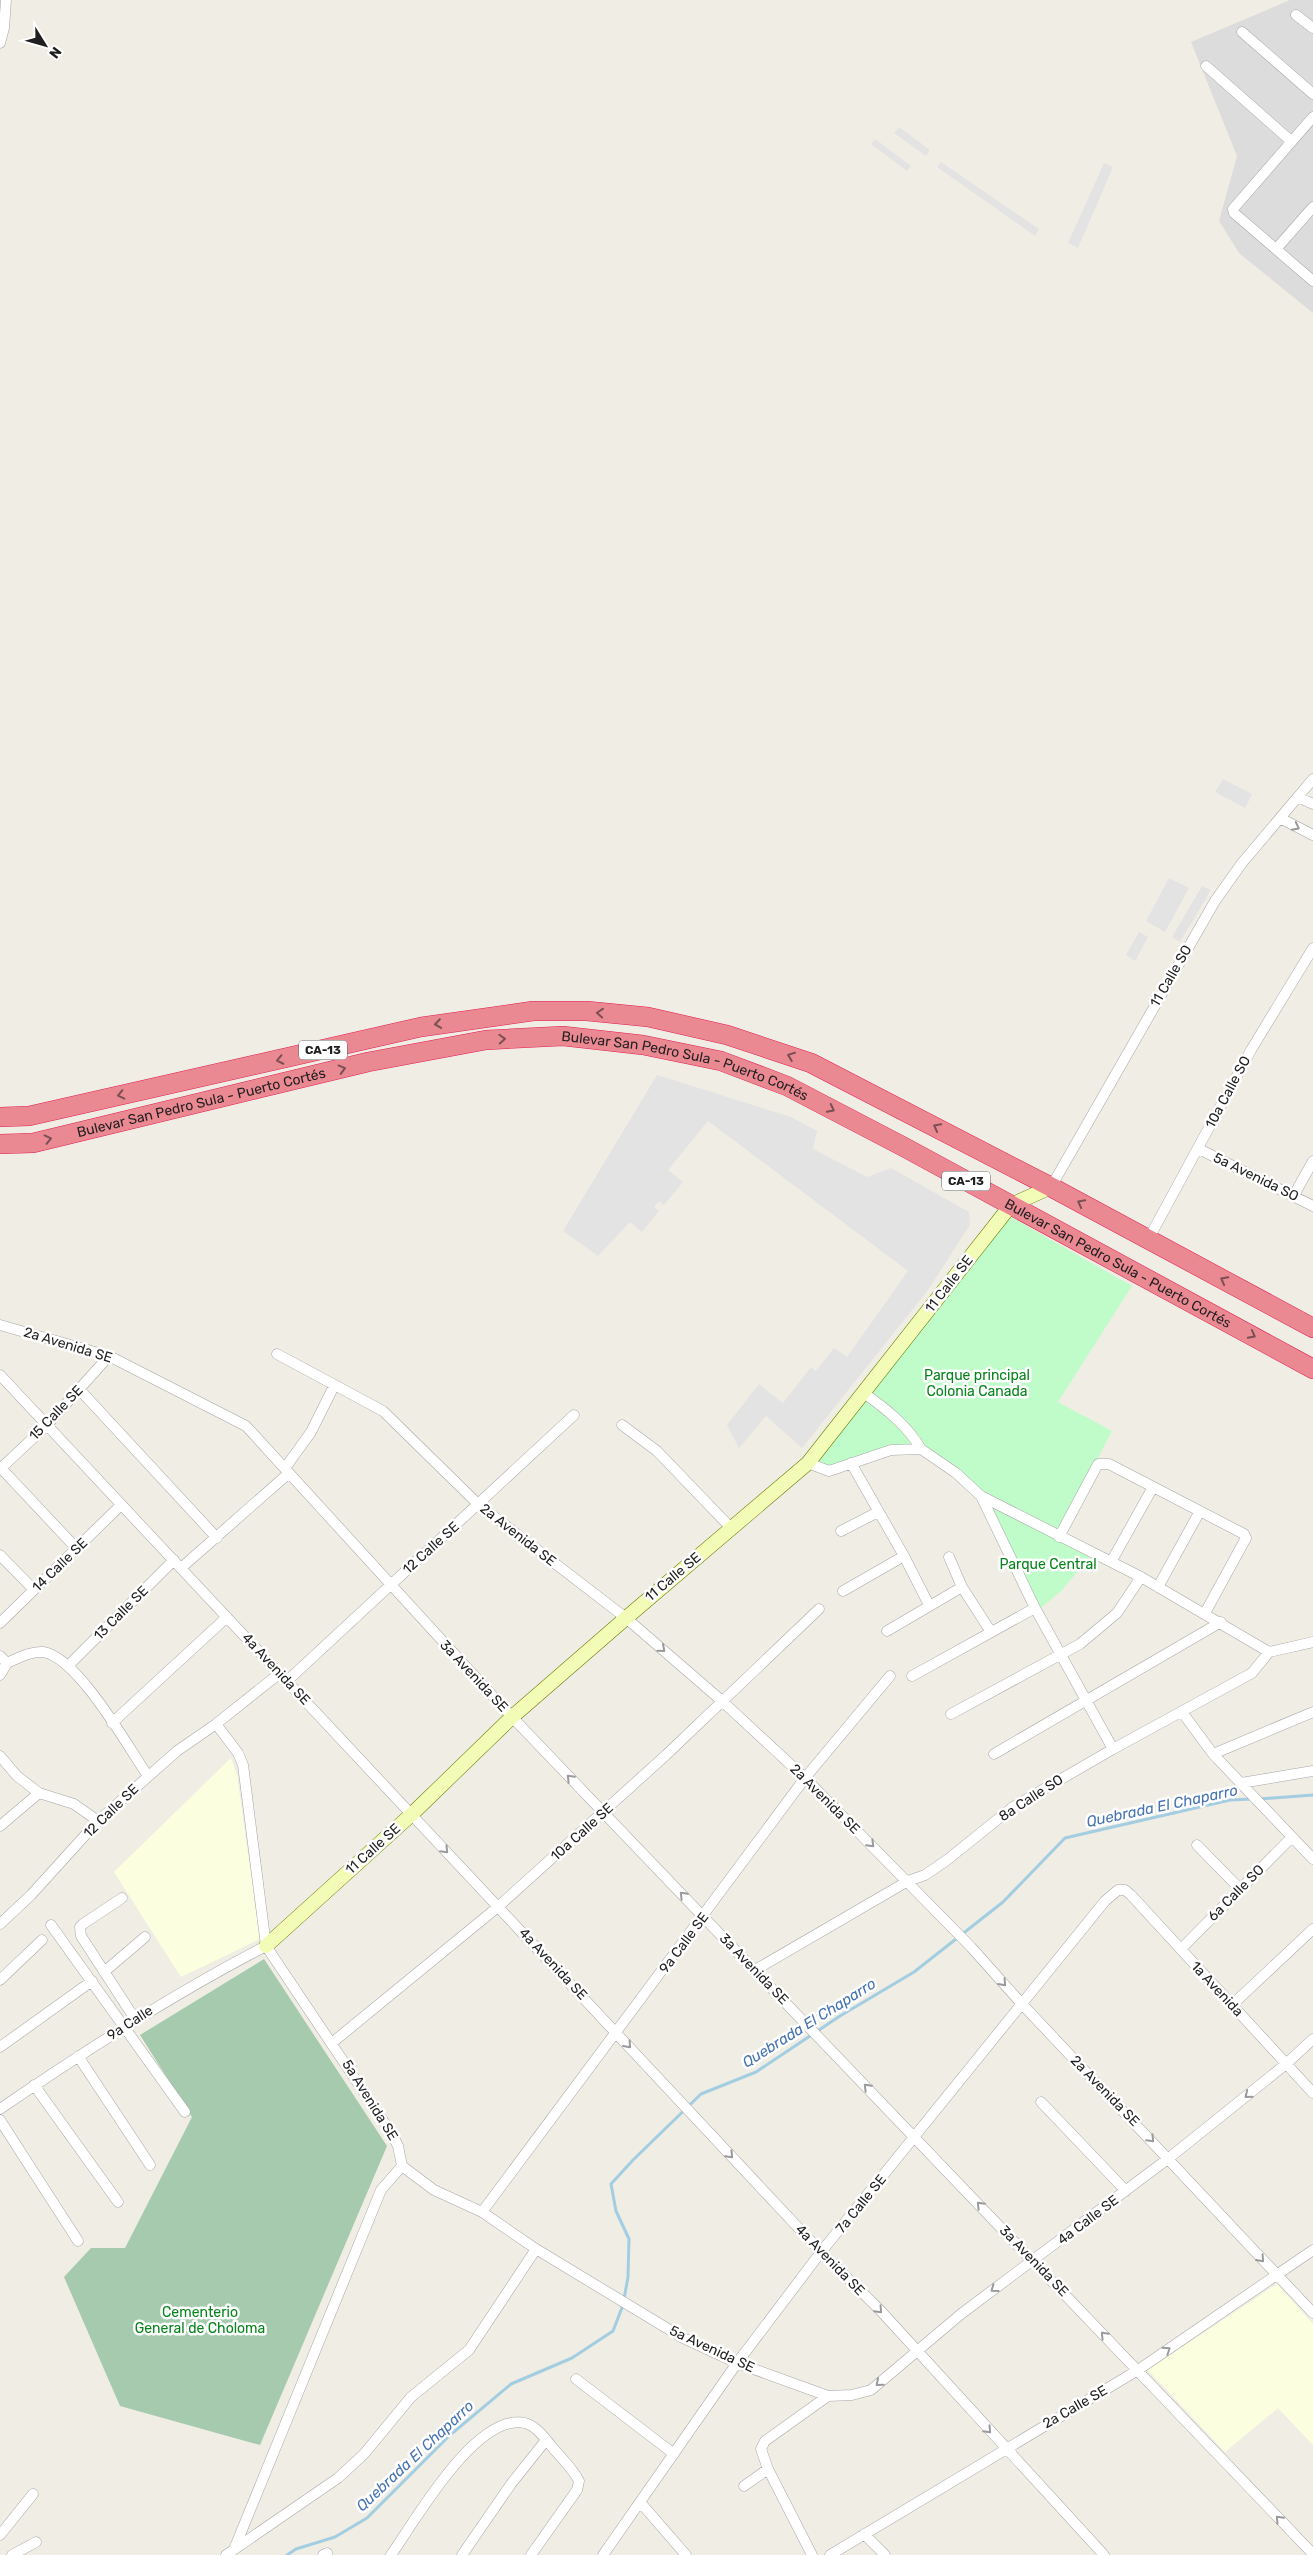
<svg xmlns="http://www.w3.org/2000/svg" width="1313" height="2555" viewBox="0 0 1313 2555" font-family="Rubik,sans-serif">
<rect width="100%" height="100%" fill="#f0ede5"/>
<path fill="#dddcdc" d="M1290,0h23v313l-74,-60 -20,-32 18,-65 -46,-114z"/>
<path fill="#fcffdf" d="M231,1758l6,17 23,164 -79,38 -67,-105z
M1277,2284l36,40v121l-35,-37 -53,44 -77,-82z"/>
<path fill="#a5caad" d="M264,1959l123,187 -127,299 -140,-39 -56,-129 27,-29h34l67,-131 -52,-82z"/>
<path fill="#c0fcca" d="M1004,1213l128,73 -74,116 54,29 -54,103 -78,-41 -57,-46 -94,24 -21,-8z
M985,1501l106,55 -30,35 -20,17z"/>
<path fill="#e3e3e3" d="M899,127l31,23 -4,6 -32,-23z
M875,139l36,27 -4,5 -36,-27z
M941,162l98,67 -4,7 -98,-69z
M1104,163l9,4 -35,81 -10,-5z
M1223,779l29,15 -7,14 -30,-16z
M1169,878l20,10 -24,44 -19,-11z
M1202,886l9,4 -31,52 -8,-5z
M1139,932l9,5 -13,24 -9,-6z
M657,1075l134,42 26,14 -4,18 54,28 24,-9 78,44 1,13 -42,65 -126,158 -36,-32 -27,32 -12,-23 32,-41 24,19 28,-36 5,4 18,-23 13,9 61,-86 -200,-150 -40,49 15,12 -19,23 -5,-4 -5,6 5,4 -17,21 -12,-10 -32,34 -35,-25z"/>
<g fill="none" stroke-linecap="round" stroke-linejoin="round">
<path stroke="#a3cde0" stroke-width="3" d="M1259,1799l54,-4
M624,2299l4,-22 1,-38 -13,-28 -5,-27 22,-24 68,-66 55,-22 84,-56 74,-44 89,-70 62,-64 165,-38 22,-1
M287,2555l9,-6 39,-12 32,-19 82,-82 62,-52 61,-26 41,-27 10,-26"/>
<defs>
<path id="street" d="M1296,15l17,13
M1242,32l71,62
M0,43l4,-15 2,-28
M1206,66l85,75
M1313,117l-80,92 1,4 79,68
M1277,248l36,-41
M1298,797l15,7
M1280,818l33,17
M1199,1149l114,57
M1051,1187l164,-286 27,-38 71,-84
M1294,1195l19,-34
M1148,1240l103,-190 62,-102
M0,1325l109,31 137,70 266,291 801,837
M277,1354l106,57 96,94 147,113 96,83 83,77 166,169 50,56 292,310
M0,1375l821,877 58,57 225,246
M79,1389l138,149
M864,1393c22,16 43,32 57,56
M622,1425l35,26 74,77
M808,1463l21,8 62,-21 30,-1 35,24 25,23 160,81 128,75
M0,1467l77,82
M285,1468l26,-36 23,-46
M0,1469l46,-43 63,-70
M981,1496l54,112 78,141
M841,1531l37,-19
M1059,1537l39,-73h11l135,70 2,4 -41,75
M0,1555l34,35
M904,1556l25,49
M949,1557l13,30 29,45
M1111,1562l42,-75
M181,1568l108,-95
M1158,1587l42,-76
M843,1591l61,-35 -53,-93
M0,1623l120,-117
M887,1631l75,-44
M0,1656l7,7c11,-5 24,-12 36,-11 35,5 85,95 105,124
M68,1666l106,-106
M0,1675l7,-12
M912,1676l123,-68
M287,1681l287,-266
M1182,1712l31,42 100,105
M951,1714l129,-70 37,-31 24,-36
M112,1723l115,-106
M216,1724l22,29 5,12 23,181 126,188 6,12 4,20 32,24 48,22 54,37 147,89 54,25 91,33 24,-1 19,-5 90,-76 208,-156 117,-94 27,-25
M994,1754l227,-132
M1213,1754l100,-42
M0,1756l17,20 22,17 35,11 24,17
M1241,1783l72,-12
M0,1826l39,-33
M1197,1845l43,44
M122,1898l-39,26 -3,3 1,9 54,83
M0,1924l31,-29 67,-74 79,-70 39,-27 64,-51
M51,1925l134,187
M1181,1949l111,-112
M755,1970l153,-89 17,-6 22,-15 66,-53 100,-58 139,-76 17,-21 44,-10
M104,1972l41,-35
M0,1980l42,-40
M1232,2005l81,-76
M333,2042l166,-136 167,-151 153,-146
M0,2047l92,-66
M78,2056l72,109
M34,2085l84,117
M1041,2102l85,89
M0,2109c86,-59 173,-115 266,-163
M0,2120l78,121
M482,2212l323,-434 85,-102
M576,2379l98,75
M744,2486l24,-17
M640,2502l46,53
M864,2534l21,21
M0,2535l33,-41
M235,2547l146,-357 21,-24
M12,2555l24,-13
M226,2555l112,-77 26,-24 47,-57 58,-47 67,-101
M323,2555l4,-2
M391,2555c24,-34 85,-143 134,-132 12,3 21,17 28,25 9,11 20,21 26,33l-2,9 -46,65
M462,2555l49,-71 35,-44
M603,2555l134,-192 84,-111 284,-351 13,-11h7l6,5 182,198
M812,2555l-44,-86 -7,-20 4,-8 63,-45
M830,2555l308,-185 175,-120"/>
<path id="secondary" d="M266,1946l146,-132 100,-97 114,-99 182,-155 203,-258 40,-18"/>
<g id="highway">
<path d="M0,1117l29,-1 392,-89 112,-16h54l61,6 79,18 84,28 240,124 262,141"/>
<path id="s1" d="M0,1144l33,-1 335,-81 118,-22 77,-4 80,9 78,16 66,25 117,61 409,222"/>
</g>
</defs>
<use href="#street" stroke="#a6a6a6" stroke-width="11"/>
<use href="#secondary" stroke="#647c00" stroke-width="15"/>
<use href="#highway" stroke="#e31c50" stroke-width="20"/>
<use href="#street" stroke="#fff" stroke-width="10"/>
<use href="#secondary" stroke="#f3fcb6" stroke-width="14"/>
<use href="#highway" stroke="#eb8993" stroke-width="19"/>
</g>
<defs><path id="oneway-chevron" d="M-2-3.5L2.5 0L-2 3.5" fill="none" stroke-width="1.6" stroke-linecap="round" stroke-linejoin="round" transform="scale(1.25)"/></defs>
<g stroke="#9a9a9a">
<use href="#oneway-chevron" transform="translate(1296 827) rotate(27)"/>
<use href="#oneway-chevron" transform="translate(662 1649) rotate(41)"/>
<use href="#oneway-chevron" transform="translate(570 1778) rotate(-134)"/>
<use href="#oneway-chevron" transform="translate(871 1844) rotate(45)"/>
<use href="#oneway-chevron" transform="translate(445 1850) rotate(47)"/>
<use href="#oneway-chevron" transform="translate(683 1895) rotate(-134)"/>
<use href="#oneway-chevron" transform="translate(1003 1983) rotate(48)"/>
<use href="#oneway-chevron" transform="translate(628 2045) rotate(48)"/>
<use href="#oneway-chevron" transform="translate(867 2087) rotate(-134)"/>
<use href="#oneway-chevron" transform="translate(1248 2095) rotate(141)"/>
<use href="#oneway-chevron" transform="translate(1151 2139) rotate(46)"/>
<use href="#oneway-chevron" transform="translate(730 2155) rotate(47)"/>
<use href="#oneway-chevron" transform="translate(980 2205) rotate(-134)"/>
<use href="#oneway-chevron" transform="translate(1261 2259) rotate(48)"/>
<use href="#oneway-chevron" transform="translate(994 2289) rotate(144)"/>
<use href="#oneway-chevron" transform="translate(879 2310) rotate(47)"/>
<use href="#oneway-chevron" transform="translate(1104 2335) rotate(-134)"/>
<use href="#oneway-chevron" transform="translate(1167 2350) rotate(-34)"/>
<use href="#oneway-chevron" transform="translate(879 2383) rotate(139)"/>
<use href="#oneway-chevron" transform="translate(988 2430) rotate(47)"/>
<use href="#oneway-chevron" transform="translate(1279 2519) rotate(-133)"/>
</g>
<g stroke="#7b4f53">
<use href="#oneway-chevron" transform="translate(600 1013) rotate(-175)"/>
<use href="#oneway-chevron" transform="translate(438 1024) rotate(172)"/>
<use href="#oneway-chevron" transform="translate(502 1039) rotate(-3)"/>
<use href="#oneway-chevron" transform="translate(791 1056) rotate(-159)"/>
<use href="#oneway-chevron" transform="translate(280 1060) rotate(168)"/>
<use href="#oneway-chevron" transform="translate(342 1069) rotate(-15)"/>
<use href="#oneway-chevron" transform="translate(121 1095) rotate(167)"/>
<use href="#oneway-chevron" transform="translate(831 1109) rotate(27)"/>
<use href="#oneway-chevron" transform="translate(937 1127) rotate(-152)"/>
<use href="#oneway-chevron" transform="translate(48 1139) rotate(-13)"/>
<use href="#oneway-chevron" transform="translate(1081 1203) rotate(-152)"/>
<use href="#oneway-chevron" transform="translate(1224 1280) rotate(-152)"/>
<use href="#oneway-chevron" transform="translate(1252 1335) rotate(28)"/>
</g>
<g text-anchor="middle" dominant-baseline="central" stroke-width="5" stroke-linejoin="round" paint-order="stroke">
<g fill="#fff" stroke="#626262" stroke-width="1">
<rect x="299" y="1040.5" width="48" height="19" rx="4"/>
<rect x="942" y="1171.5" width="48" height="19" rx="4"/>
</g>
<g font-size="12" font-weight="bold" fill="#1f1f1f">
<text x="323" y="1050">CA-13</text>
<text x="966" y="1181">CA-13</text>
</g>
<g font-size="14" fill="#1f1f1f" stroke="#fff">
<text transform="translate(1171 976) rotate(-60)">11 Calle SO</text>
<text stroke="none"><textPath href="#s1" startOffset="701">Bulevar San Pedro Sula - Puerto Cortés</textPath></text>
<text transform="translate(1228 1092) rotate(-62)">10a Calle SO</text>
<text stroke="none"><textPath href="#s1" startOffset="206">Bulevar San Pedro Sula - Puerto Cortés</textPath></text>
<text transform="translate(1256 1177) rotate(26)">5a Avenida SO</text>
<text stroke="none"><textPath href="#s1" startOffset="1181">Bulevar San Pedro Sula - Puerto Cortés</textPath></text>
<text transform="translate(949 1284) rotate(-52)">11 Calle SE</text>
<text transform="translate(68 1345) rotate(17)">2a Avenida SE</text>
<text transform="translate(56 1413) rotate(-46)">15 Calle SE</text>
<text transform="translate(518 1535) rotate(38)">2a Avenida SE</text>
<text transform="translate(431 1548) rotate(-42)">12 Calle SE</text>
<text transform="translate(60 1565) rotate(-44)">14 Calle SE</text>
<text transform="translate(673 1577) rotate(-40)">11 Calle SE</text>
<text transform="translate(121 1613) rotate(-45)">13 Calle SE</text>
<text transform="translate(276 1669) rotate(47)">4a Avenida SE</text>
<text transform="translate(474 1676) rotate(47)">3a Avenida SE</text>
<text transform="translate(1031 1798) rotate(-33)">8a Calle SO</text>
<text transform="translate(825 1799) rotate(45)">2a Avenida SE</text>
<text transform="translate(111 1811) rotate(-44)">12 Calle SE</text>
<text transform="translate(582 1832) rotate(-42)">10a Calle SE</text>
<text transform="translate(373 1849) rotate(-42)">11 Calle SE</text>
<text transform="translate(1236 1893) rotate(-45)">6a Calle SO</text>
<text transform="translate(684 1943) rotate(-53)">9a Calle SE</text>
<text transform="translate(553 1964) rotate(47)">4a Avenida SE</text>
<text transform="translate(754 1969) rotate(46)">3a Avenida SE</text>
<text transform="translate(1217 1989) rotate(47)">1a Avenida</text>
<text transform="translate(130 2023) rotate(-33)">9a Calle</text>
<text transform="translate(1105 2091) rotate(46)">2a Avenida SE</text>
<text transform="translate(370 2100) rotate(58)">5a Avenida SE</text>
<text transform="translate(861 2204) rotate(-51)">7a Calle SE</text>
<text transform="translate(1088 2220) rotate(-37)">4a Calle SE</text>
<text transform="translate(830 2260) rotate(46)">4a Avenida SE</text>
<text transform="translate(1034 2261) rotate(46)">3a Avenida SE</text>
<text transform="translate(712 2349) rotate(25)">5a Avenida SE</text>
<text transform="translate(1075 2407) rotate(-30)">2a Calle SE</text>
</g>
<g font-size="14" fill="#06841b" stroke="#fff">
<text x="977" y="1375">Parque principal<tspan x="977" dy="16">Colonia Canada</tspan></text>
<text x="1048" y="1564">Parque Central</text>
<text x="200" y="2312">Cementerio<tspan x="200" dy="16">General de Choloma</tspan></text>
</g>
<g font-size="15" font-style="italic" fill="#4674b4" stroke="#fff">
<text transform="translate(1162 1806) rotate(-12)">Quebrada El Chaparro</text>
<text transform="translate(809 2023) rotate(-32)">Quebrada El Chaparro</text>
<text transform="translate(415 2456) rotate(-43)">Quebrada El Chaparro</text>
</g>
</g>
<g transform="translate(45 45) rotate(127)" stroke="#ffffff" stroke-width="4" paint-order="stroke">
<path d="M0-4L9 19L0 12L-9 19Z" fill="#1f1f1f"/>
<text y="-8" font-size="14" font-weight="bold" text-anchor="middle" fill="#1f1f1f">N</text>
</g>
</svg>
